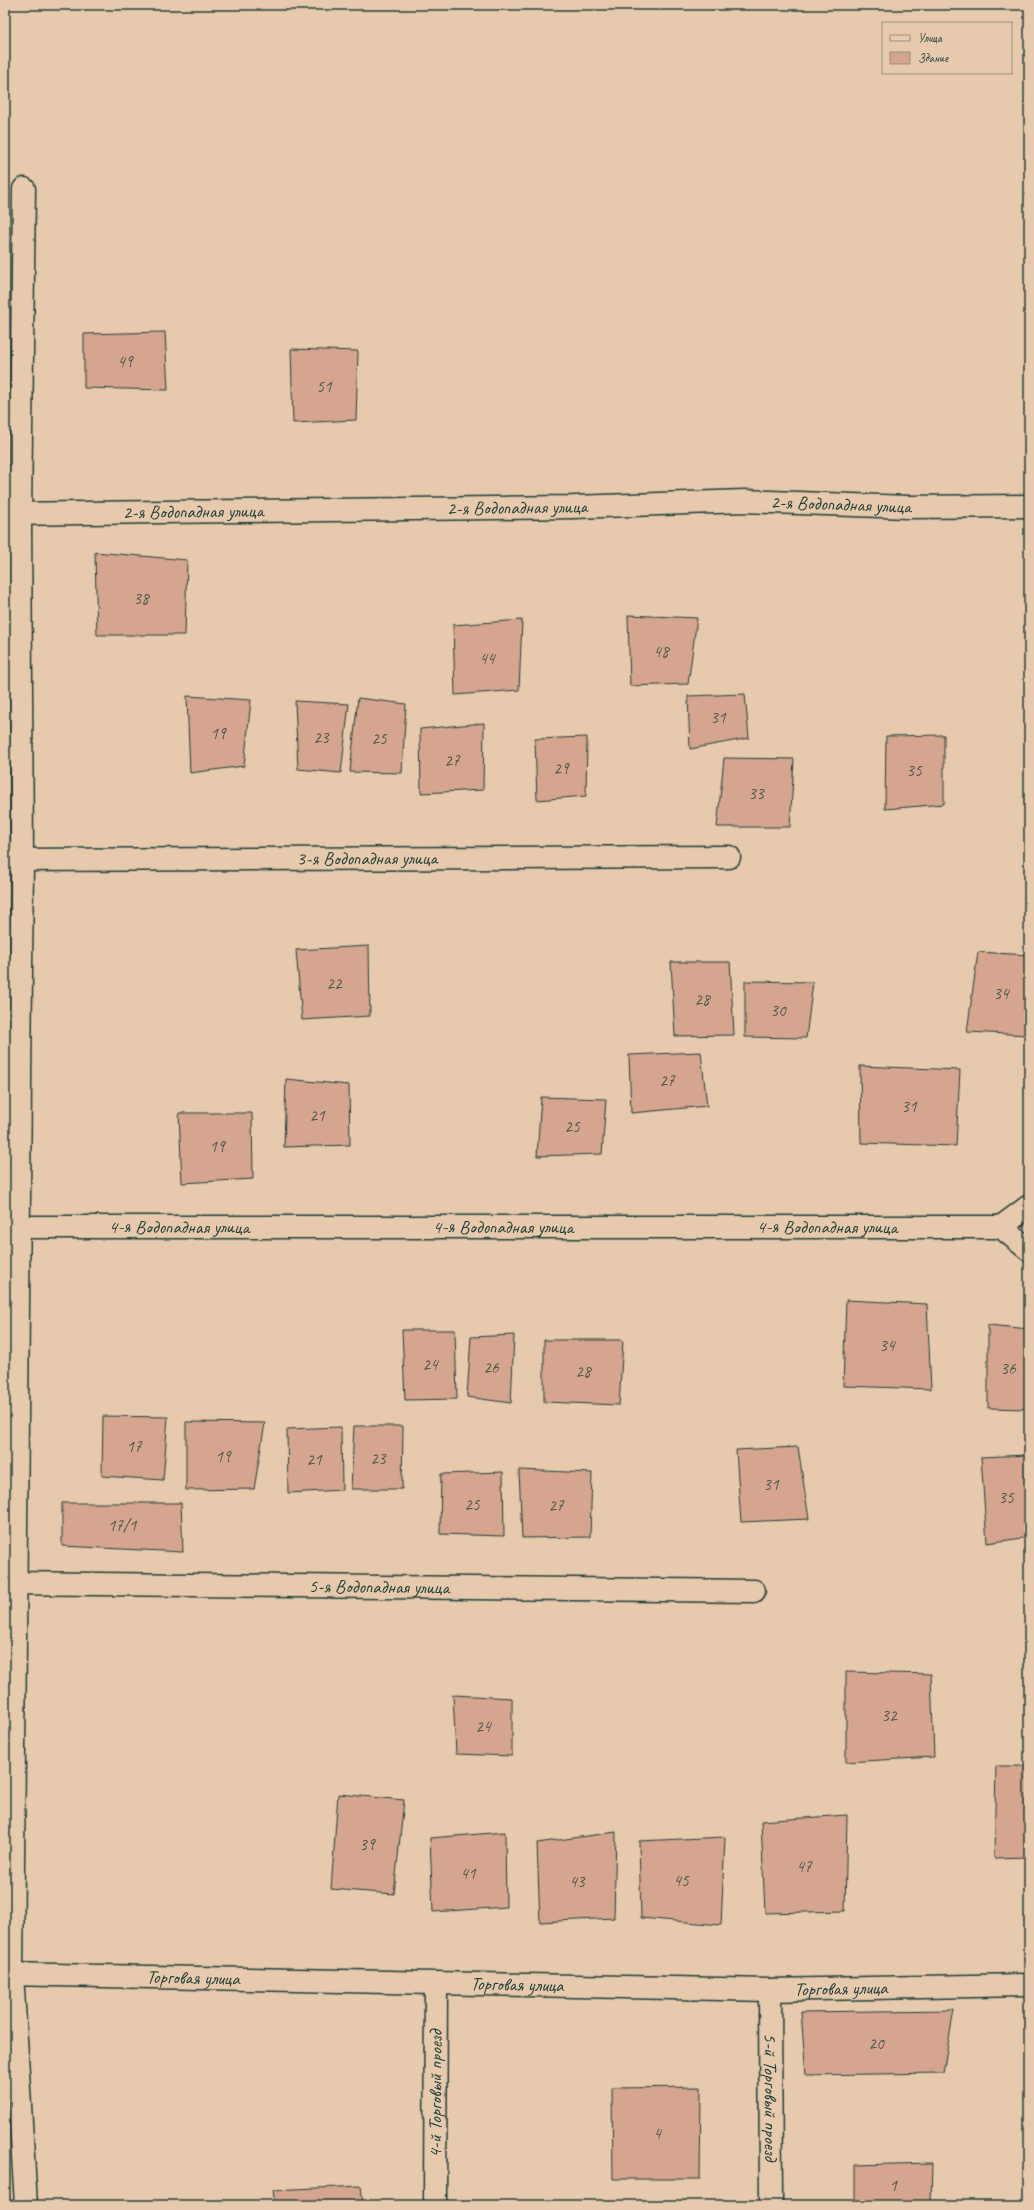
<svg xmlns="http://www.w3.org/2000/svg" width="1034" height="2210" viewBox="0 0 1034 2210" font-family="Caveat,sans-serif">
<rect width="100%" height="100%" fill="#e7c9ae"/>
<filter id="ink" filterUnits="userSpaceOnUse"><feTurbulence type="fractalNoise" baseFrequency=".025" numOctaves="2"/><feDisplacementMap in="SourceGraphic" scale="8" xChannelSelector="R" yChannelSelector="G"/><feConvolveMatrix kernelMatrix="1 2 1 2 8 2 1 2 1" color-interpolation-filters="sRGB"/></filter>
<g filter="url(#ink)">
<path fill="#d6a590" stroke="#1f3d34" d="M165,332l3,58 -84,-2v-54z
M291,349l67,2 -2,69 -63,3z
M95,552l92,8 -2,75h-88z
M628,615l69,3 -9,66 -58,2z
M522,620l-3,70 -64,5 -2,-70z
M745,694l4,44 -59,11 -2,-53z
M187,696l64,4 -7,66 -54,7z
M358,698l48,6 -4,69 -52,-1z
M295,701l54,3 -8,69 -43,-4z
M484,723l-1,67 -62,3 -1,-64z
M944,735v69l-59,5 1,-73z
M587,737l-1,59 -49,4 -2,-61z
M724,758l70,1 -4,68h-73z
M369,946l1,70 -68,4 -6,-70z
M978,952l51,3v80l-62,-3z
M671,962h59l4,73 -59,1z
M745,981l68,1 -7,56 -61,-1z
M701,1052l6,54 -76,7 -2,-58z
M860,1066l100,4 -4,76 -95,-3z
M286,1079l63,6 1,60 -66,2z
M541,1097l65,2 -4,55 -65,2z
M179,1113h73l1,66 -71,4z
M846,1300l81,4 4,85 -88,-3z
M988,1325l41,4v80l-41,-1z
M402,1330h53l2,69 -52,1z
M514,1335l-3,68 -44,-6 4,-60z
M544,1340h79l-4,65 -75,-3z
M103,1416l65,1 -5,63 -61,-4z
M186,1422l79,1 -11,66 -68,1z
M354,1426h49l-1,63h-51z
M341,1427l1,63 -54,3 -1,-64z
M798,1447l11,72 -68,3 -5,-72z
M1029,1455v82l-42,6 -6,-86z
M519,1470l73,3 -2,64 -68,1z
M503,1472l1,64 -64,-2 1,-60z
M62,1503h119l2,49 -121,-6z
M846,1672l85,2 3,83 -88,5z
M453,1695l59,3v58l-56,-2z
M996,1766h33v91l-35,1z
M338,1794l66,6 -10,94 -63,-5z
M847,1815l-2,96 -80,2 -4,-92z
M505,1832l1,75 -73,5 -3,-74z
M616,1832l-2,86 -74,4 -3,-79z
M725,1837l-4,88 -80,-7 -2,-77z
M954,2010l-11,63 -137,2 -5,-63z
M701,2087l-1,92h-87l-1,-91z
M932,2163l-1,42h-76v-40z
M361,2186l2,19h-88l-2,-15z
M79,2202l72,3h-72z"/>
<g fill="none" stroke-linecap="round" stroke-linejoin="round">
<defs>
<g id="minor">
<path d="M24,189l-4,326 2,345 -10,1113 14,232"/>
<path id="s1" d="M6,514l568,-7 170,-6 164,6 121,-1"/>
<path id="s2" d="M5,860l724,-3"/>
<path id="s3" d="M5,1227h996"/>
<path d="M1001,1227l28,23"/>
<path d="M1001,1227l28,-21"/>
<path id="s4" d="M5,1583l749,8"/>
<path id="s5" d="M5,1974l765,16 259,-5"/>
<path id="s6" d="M770,1990l1,215"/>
<path id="s7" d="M435,2205l1,-222"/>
</g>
</defs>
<use href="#minor" stroke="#1f3d34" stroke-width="25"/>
<use href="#minor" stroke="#e7c9ae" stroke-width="22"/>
</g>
</g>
<g text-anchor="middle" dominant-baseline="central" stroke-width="3.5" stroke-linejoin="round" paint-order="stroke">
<g font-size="17" fill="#4d574b">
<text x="125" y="361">49</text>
<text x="324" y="386">51</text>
<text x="141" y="598">38</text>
<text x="661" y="651">48</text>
<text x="487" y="658">44</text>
<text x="718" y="717">31</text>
<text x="218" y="733">19</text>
<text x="321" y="737">23</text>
<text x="379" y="738">25</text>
<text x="452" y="760">27</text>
<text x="561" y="768">29</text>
<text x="914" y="770">35</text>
<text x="756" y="793">33</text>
<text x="334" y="983">22</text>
<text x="1001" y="993">34</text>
<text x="702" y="999">28</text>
<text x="778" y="1010">30</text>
<text x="667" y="1080">27</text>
<text x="909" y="1106">31</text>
<text x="317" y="1115">21</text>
<text x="572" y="1126">25</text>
<text x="217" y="1146">19</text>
<text x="887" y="1345">34</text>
<text x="430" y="1364">24</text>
<text x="491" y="1367">26</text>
<text x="1008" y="1368">36</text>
<text x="583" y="1371">28</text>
<text x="134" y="1446">17</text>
<text x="223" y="1456">19</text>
<text x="378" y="1458">23</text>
<text x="314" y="1459">21</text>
<text x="771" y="1484">31</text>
<text x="1006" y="1497">35</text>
<text x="472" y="1504">25</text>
<text x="556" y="1505">27</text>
<text x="122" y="1525">17/1</text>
<text x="889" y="1715">32</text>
<text x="483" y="1726">24</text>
<text x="367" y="1844">39</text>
<text x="804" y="1866">47</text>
<text x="468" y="1873">41</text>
<text x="681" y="1880">45</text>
<text x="577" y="1881">43</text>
<text x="876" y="2043">20</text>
<text x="657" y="2133">4</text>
<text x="893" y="2185">1</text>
</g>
<g font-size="19" fill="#1f3d34" stroke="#e7c9ae">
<text stroke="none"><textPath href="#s1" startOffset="835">2-я Водопадная улица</textPath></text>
<text stroke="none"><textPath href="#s1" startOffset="511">2-я Водопадная улица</textPath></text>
<text stroke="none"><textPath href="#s1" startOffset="187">2-я Водопадная улица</textPath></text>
<text stroke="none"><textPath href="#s2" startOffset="362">3-я Водопадная улица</textPath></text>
<text stroke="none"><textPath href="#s3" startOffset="174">4-я Водопадная улица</textPath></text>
<text stroke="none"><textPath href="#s3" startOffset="498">4-я Водопадная улица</textPath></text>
<text stroke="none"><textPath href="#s3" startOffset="822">4-я Водопадная улица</textPath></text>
<text stroke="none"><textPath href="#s4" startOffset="374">5-я Водопадная улица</textPath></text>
<text stroke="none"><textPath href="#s5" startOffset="188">Торговая улица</textPath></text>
<text stroke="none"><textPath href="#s5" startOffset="512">Торговая улица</textPath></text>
<text stroke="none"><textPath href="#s5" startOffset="836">Торговая улица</textPath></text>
<text stroke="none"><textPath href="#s7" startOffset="111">4-й Торговый проезд</textPath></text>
<text stroke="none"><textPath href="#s6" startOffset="107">5-й Торговый проезд</textPath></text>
</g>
</g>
<rect width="1034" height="2210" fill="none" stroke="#e7c9ae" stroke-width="20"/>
<rect x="10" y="10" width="1014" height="2190" fill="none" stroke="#1f3d34" stroke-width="1.5" filter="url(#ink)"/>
<rect x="882" y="22" width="130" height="52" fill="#e7c9ae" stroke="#97917d"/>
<rect x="890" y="35" width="20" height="6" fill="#e7c9ae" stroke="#97917d"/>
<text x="918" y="42" font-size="12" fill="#1f3d34">Улица</text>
<rect x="890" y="52" width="20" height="12" fill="#d6a590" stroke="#97917d"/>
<text x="918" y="62" font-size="12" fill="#1f3d34">Здание</text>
</svg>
